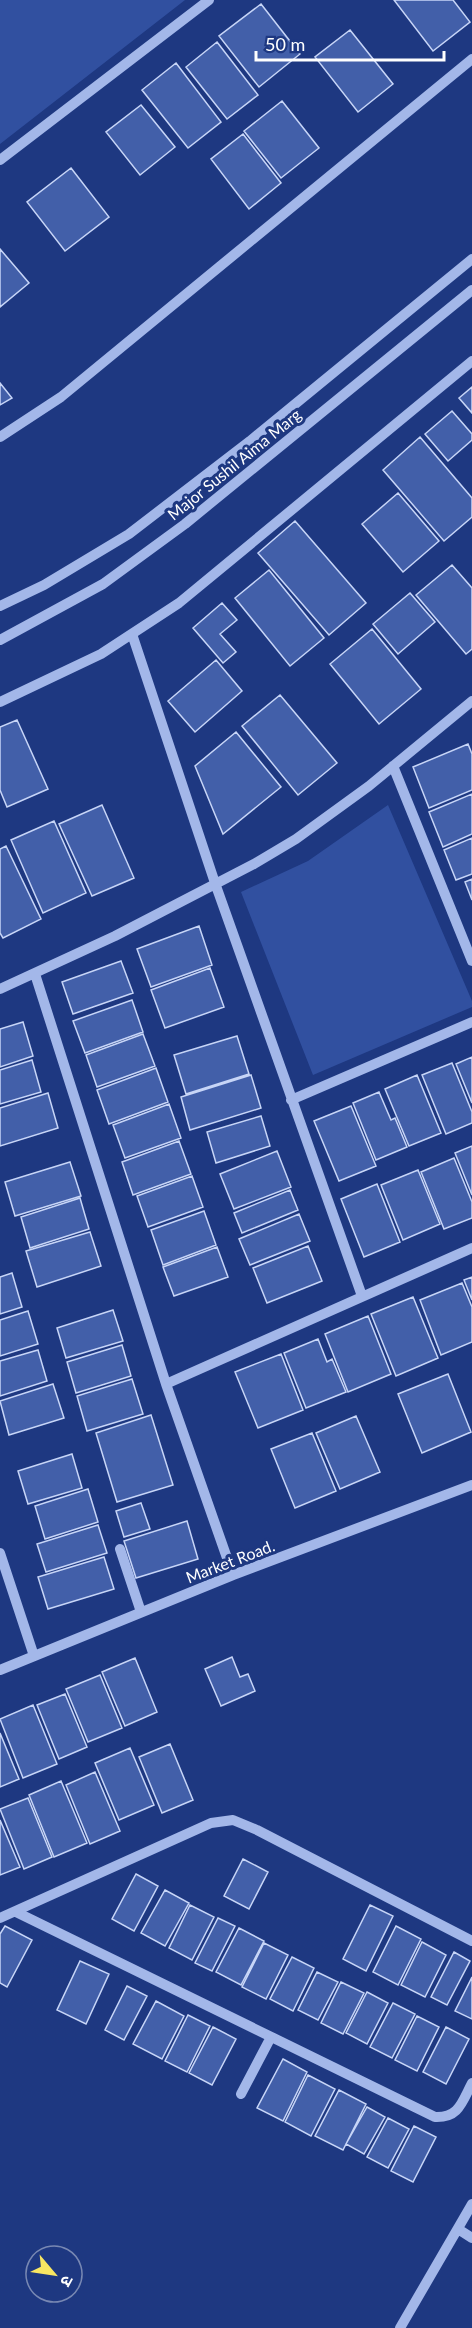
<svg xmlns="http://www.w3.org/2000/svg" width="472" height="2328" viewBox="0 0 472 2328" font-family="Lato,'Noto Sans Devanagari',sans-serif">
<rect width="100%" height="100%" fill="#1e3881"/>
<path fill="#3150a0" d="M0,0h185l-185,144z
M388,805l84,196v6l-159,68 -72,-183 67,-31z"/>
<path fill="#425fa9" stroke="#c7d5f7" stroke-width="1.5" d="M394,0h59l17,22 -37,29z
M261,4l39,50 -41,33 -40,-51z
M350,30l43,54 -35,28 -43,-55z
M217,42l41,53 -31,24 -41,-52z
M176,63l45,59 -33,26 -46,-58z
M282,101l37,47 -38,30 -37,-47z
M141,105l34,42 -35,28 -34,-43z
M243,134l38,49 -32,26 -38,-50z
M71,168l38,49 -44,34 -38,-49z
M0,249l29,34 -29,24z
M0,383l12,15 -12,7z
M472,387v26l-13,-15z
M452,411l20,23v6l-24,21 -23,-27z
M420,437l52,61v19l-28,24 -61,-71z
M398,493l41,48 -36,31 -41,-48z
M295,521l71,82 -37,32 -71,-82z
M452,565l20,23v61l-6,5 -50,-59z
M269,570l55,68 -34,28 -55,-68z
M410,593l25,29 -37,32 -25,-30z
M222,603l15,17 -17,14 16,18 -13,11 -30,-35z
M372,629l49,60 -42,35 -49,-60z
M216,660l26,31 -47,41 -27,-31z
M280,695l57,68 -39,32 -56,-69z
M17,720l31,69 -41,18 -7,-17v-63z
M236,732l45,55 -58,47 -28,-68z
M468,744l4,10v36l-43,18 -16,-41z
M472,794v40l-29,13 -14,-35z
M102,805l32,73 -42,18 -33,-72z
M54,821l32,72 -43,20 -32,-73z
M472,838v36l-16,6 -12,-30z
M6,846l35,73 -38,19 -3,-5v-84z
M472,879v21l-7,-18z
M199,926l13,39 -61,22 -14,-38z
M121,961l12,32 -60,21 -11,-32z
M210,968l14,39 -59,21 -14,-38z
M132,1000l11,32 -58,21 -12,-32z
M23,1022l10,34 -33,11v-38z
M143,1034l12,32 -58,21 -11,-32z
M237,1036l12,38 -63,20 -12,-39z
M472,1057v46l-16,-39z
M32,1060l9,32 -41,12v-34z
M452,1063l20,49v11l-26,11 -24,-59z
M156,1068l12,34 -59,22 -12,-34z
M251,1075l10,33 -71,22 -9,-33z
M417,1075l24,58 -32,13 -24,-57z
M379,1092l12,28 4,-2 12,29 -31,13 -23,-57z
M48,1093l10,35 -58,18v-38z
M169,1104l12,34 -56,20 -12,-33z
M351,1106l25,60 -37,15 -25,-60z
M261,1116l9,30 -54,17 -9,-31z
M179,1141l12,33 -58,21 -11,-33z
M472,1146v49l-17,-42z
M277,1151l14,36 -57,22 -14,-35z
M454,1158l18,44v16l-28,11 -23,-57z
M70,1162l11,34 -66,20 -10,-34z
M418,1170l22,54 -37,16 -22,-55z
M192,1176l11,31 -55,20 -11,-31z
M377,1184l23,58 -36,15 -23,-58z
M290,1190l8,20 -56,23 -8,-20z
M80,1198l9,31 -59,19 -9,-31z
M204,1211l12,34 -53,20 -12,-35z
M299,1214l11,27 -60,24 -11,-26z
M90,1232l11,34 -64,21 -11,-36z
M308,1246l14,35 -55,22 -14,-35z
M217,1247l11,30 -54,19 -11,-29z
M12,1273l10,34 -22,7v-37z
M472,1277v23l-8,-20z
M462,1283l10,24v35l-31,13 -21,-55z
M413,1297l25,61 -42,18 -25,-62z
M113,1310l10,31 -57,17 -9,-30z
M28,1311l10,33 -38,12v-36z
M368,1316l23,58 -43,18 -23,-58z
M318,1339l9,23 5,-3 14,33 -40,16 -22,-55z
M122,1345l9,31 -55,17 -9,-31z
M38,1350l9,31 -47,15v-35z
M281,1354l22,56 -45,18 -23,-56z
M448,1374l23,58 -49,21 -24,-59z
M132,1379l11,35 -56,17 -10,-35z
M53,1384l11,34 -55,17 -9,-34z
M151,1415l22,70 -56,17 -21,-69z
M356,1416l24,56 -40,17 -24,-56z
M312,1433l24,58 -41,17 -24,-59z
M72,1454l10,34 -54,16 -10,-33z
M88,1489l10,33 -53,17 -10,-33z
M141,1503l9,26 -26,8 -8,-26z
M187,1521l11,38 -62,19 -12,-37z
M98,1525l9,28 -61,19 -9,-28z
M104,1557l10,32 -66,20 -10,-32z
M232,1657l8,20 8,-3 7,17 -34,15 -16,-37z
M135,1658l22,54 -32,14 -23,-54z
M100,1675l22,53 -34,14 -22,-53z
M65,1694l22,53 -28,12 -22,-54z
M33,1705l24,59 -34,14 -23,-59z
M0,1733l19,46 -19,8z
M170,1744l23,56 -31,13 -23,-56z
M130,1748l24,57 -35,15 -24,-57z
M95,1772l25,59 -30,13 -24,-59z
M61,1781l26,62 -33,14 -25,-62z
M28,1798l24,59 -28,12 -24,-60z
M0,1820l20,47 -20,8z
M243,1859l25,13 -19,37 -25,-13z
M136,1874l22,12 -24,45 -22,-12z
M165,1890l24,13 -24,43 -24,-13z
M190,1905l24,12 -22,43 -23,-12z
M370,1905l23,11 -27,55 -23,-12z
M218,1918l17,8 -23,45 -17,-8z
M5,1926l27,14 -25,47 -7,-4v-49z
M396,1926l25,13 -23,46 -25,-13z
M239,1928l25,13 -23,44 -25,-13z
M422,1942l24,13 -21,42 -24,-12z
M264,1943l24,12 -22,44 -24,-12z
M454,1952l16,9 -23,44 -16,-8z
M292,1957l22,11 -21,43 -23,-12z
M80,1961l29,13 -23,50 -29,-14z
M317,1972l21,10 -20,38 -20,-10z
M472,1977v42l-17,-8z
M341,1982l23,11 -21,41 -22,-11z
M127,1986l20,10 -23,44 -19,-10z
M367,1992l21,11 -21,41 -21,-11z
M156,2001l28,15 -22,43 -29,-15z
M393,2003l22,11 -23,44 -22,-11z
M188,2015l22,11 -23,46 -22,-11z
M417,2016l22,11 -22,44 -22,-11z
M213,2027l23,12 -24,46 -23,-12z
M446,2027l23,12 -23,45 -23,-12z
M283,2059l24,13 -24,49 -26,-13z
M308,2075l27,14 -24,47 -26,-14z
M339,2090l27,14 -23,46 -28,-14z
M367,2107l18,10 -21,37 -18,-10z
M388,2118l21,11 -21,39 -21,-11z
M414,2126l22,11 -23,45 -22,-11z"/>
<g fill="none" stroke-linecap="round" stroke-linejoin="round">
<path stroke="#a3b7e9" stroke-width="10" d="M0,160l209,-160
M0,437l61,-40 411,-338
M0,606l44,-21 85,-51 121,-93 222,-182
M132,634l83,249 147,413
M0,640l103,-56 82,-60 287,-234
M0,702l101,-48 78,-51 293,-242
M393,766l79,195
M35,974l131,410 67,191
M0,989l115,-53 139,-72 42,-25 73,-53 103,-85
M291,1100l181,-78
M166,1384l306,-136
M120,1549l21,63
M0,1553l34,103
M0,1670l233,-95 239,-90
M16,1912l419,205c24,1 27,-15 37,-34
M0,1918l211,-95 22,-3 24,10 215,111
M241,2094l30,-57
M458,2229l14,9
M400,2328l72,-124"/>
</g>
<g text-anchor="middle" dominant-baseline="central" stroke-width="6" stroke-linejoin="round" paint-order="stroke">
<g font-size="16" fill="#fff" stroke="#1e3881">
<text transform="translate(234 464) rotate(-39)">Major Sushil Aima Marg</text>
<text transform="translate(230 1561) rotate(-21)">Market Road.</text>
</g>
</g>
<g transform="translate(54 2274) rotate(119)"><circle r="28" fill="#1e3881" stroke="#7888b3" stroke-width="1.5"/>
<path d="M0-4.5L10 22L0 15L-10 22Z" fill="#f8e662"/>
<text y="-9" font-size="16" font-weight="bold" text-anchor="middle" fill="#ffffff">उ</text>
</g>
<path d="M256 51v9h188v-9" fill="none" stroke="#ffffff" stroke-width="3"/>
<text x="265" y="51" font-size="18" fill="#ffffff" stroke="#1e3881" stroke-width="4.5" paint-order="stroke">50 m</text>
</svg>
